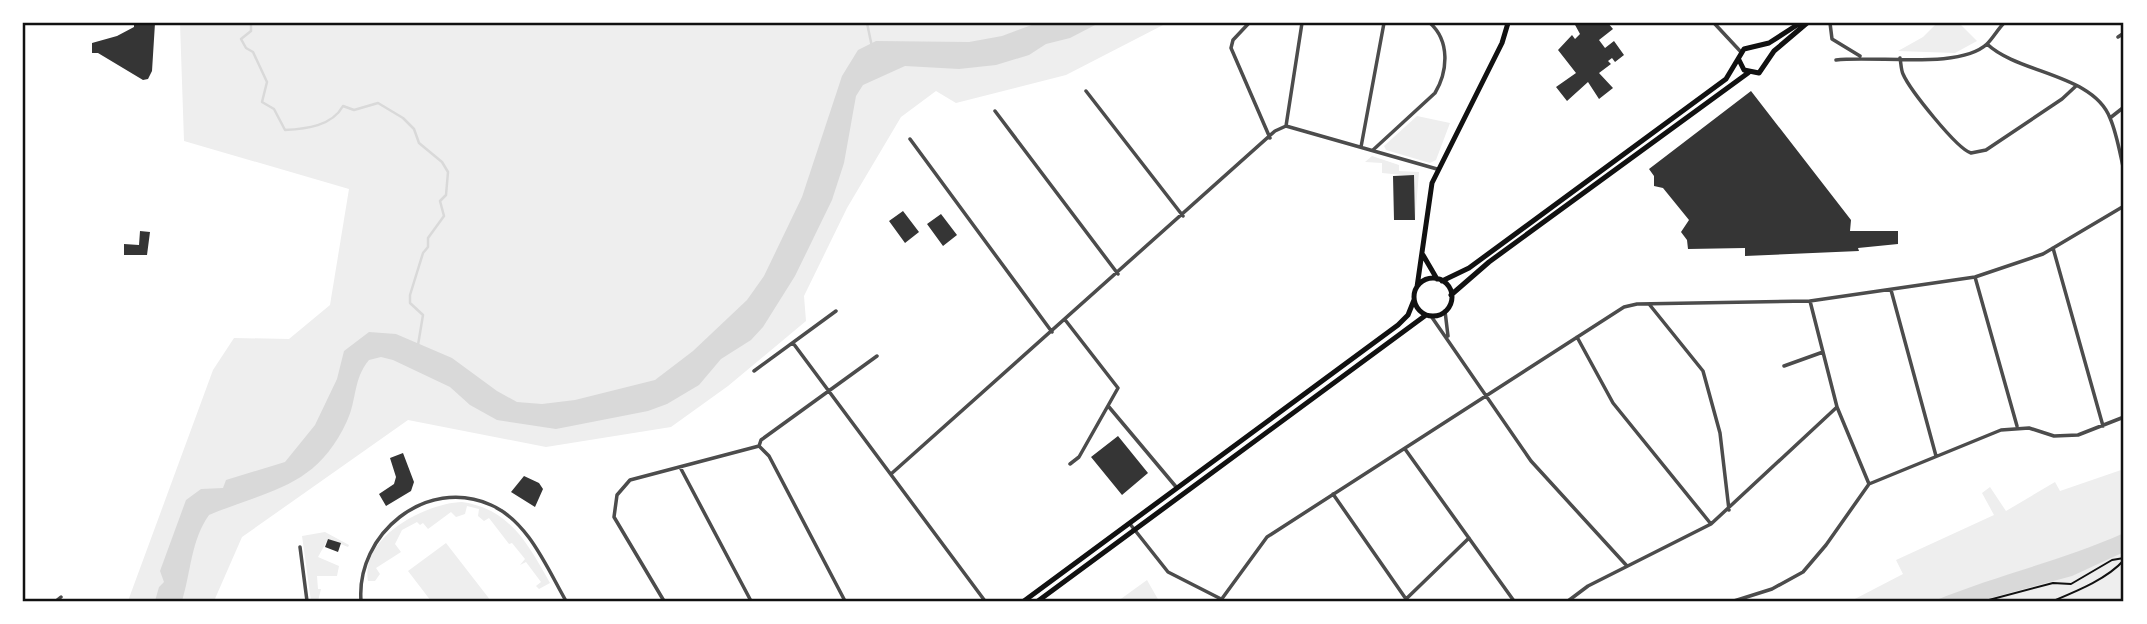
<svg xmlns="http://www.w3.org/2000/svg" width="2147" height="624" viewBox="0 0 2147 624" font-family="Mulish,sans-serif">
<rect width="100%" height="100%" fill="#fff"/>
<path fill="#eee" d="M180,23h987l-101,52 -110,28 -20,-12 -35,26 -54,91 -43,88 2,25 -78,65 -57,41 -125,20 -138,-27 -166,117 -28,64h-86l85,-231 21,-32 55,1 41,-34 19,-116 -165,-48z
M1937,23h22l18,18 -22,12 -57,-2 25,-14z
M1417,116l33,7 -14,37 -6,3 -44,-13 -2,-4z
M1372,156l27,9v6l20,1 -4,48 -1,-44 -32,-3v-10l-17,-1z
M2124,469v132h-273l52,-27 -7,-14 98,-45 -12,-22 8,-6 16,24 49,-29 5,9z
M462,502c48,7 66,42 88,81l-11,6 -3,-3 5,-4 -15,-20 -6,3 5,-6 -13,-16 -3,1 -20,-26 -5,3 -6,-5 1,-7 -12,-3 -2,8 -9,3 -5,-5 -23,17 -5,-6 -3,2 -3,-3 -15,8 -7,14 6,8 -25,16 4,6 -5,7h-7c-8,-44 58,-78 94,-79z
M325,532l24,13 -1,2 -20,-8 -10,18 21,9 -2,10h-20l1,13h3l-3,12h-7l-9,-65z
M446,543l45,58h-60l-23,-30z
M1147,580l12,21h-41z"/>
<path fill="#d9d9d9" d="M1037,23h62l-29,15 -24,6 -17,11 -33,10 -37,4 -54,-3 -42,19 -7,11 -12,67 -12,37 -37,76 -32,51 -12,13 -30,19 -22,26 -32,19 -19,7 -92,18 -59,-9 -27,-15 -20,-18 -57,-27 -12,-3 -12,3c-16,19 -12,40 -22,61 -31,67 -76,68 -138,94 -18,25 -18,57 -27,86h-27l4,-14 5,-5 -4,-11 26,-71 15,-11 22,-1 3,-8 59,-18 30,-37 22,-46 7,-28 25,-19 27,2 56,24 45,33 20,11 25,2 33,-4 80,-20 38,-29 54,-51 17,-24 38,-79 40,-121 16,-26 18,-9 93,1 33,-6z
M2124,533v19l-52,24 -92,25h-46c62,-26 128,-40 190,-68z"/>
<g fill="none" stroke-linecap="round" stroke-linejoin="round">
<path stroke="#d9d9d9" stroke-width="2.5" d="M251,23v8l-10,8 5,9 7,4 14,30 -5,20 12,7 11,21c21,-1 47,-4 58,-24l11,4 24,-7 25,15 11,11 5,14 23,19 6,10 -2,23 -6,6 4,15 -16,22v9l-5,6 -13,42v8l13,12 -5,30
M867,23l5,24"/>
</g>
<path fill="#353535" d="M134,23h21l-3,48 -4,8 -5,1 -45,-27h-6v-10l25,-7 17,-9z
M1574,23h34l5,6 -14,11 6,8 9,-7 10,14 -9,7 -3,-4 -4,3 3,3 -12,9 14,15 -14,11 -11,-17 -21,19 -11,-14 20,-14 -18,-23 14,-15 3,4 5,-5z
M1751,91l100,129 -1,11h48v13l-40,4 1,3 -114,5v-8l-57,1 -1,-9 -6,-8 8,-12 -26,-32 -9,-2v-10l-5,-7z
M1414,175l1,45h-21l-1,-44z
M903,211l16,21 -14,11 -16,-22z
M941,214l16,21 -14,11 -16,-22z
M140,231l10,1 -3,23h-23v-11l15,1z
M1118,436l30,37 -26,22 -31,-38z
M403,453l11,29 -3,9 -25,15 -7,-12 15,-10 2,-7 -6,-19z
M524,476l15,7 4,6 -8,18 -24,-15z
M328,539l13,4 -3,9 -13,-5z"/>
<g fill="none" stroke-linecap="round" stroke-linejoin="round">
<path stroke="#111" stroke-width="2" d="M1985,601l68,-18 18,1 41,-24 12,-2
M2053,601c24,-10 54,-22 71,-41"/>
<path stroke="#4c4c4c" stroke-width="3.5" d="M1249,23l-16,17 -2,8 39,90
M1714,23l27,29
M1830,23l2,16 28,17
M2118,37l6,-4
M1987,44c32,30 106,30 123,74 7,16 10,36 14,53
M1900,58c1,5 1,12 3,16 7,16 54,75 68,79l15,-3 76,-51 14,-13
M1836,60c40,-5 123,10 151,-16 6,-6 11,-15 17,-21
M1086,91l97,125
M995,111l123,163
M2110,118l14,-11
M1286,126l16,-103
M910,139l142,193
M1361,147l23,-124
M1373,150l62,-57c13,-22 15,-52 -5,-70
M2053,248l50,178
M1975,277l42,149
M1891,290l45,166
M1810,301l27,106 32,77
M1649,304l54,67 17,62 9,77
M1445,311l3,25
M1431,316l100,145 96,105
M1066,321l52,67 -39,69 -9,7
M1577,337l36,66 98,121
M793,343l192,258
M1784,366l39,-14
M754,371l82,-60
M1109,407l68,81
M759,446l10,10 76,145
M1405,449l109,152
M680,467l71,134
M891,474l384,-343 11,-5 151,43
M1333,494l73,105
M1130,524l38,48 57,29
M300,547l7,54
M1221,600l46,-63 357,-230 13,-3 173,-3 165,-24 68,-23 81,-48
M56,601l5,-4
M361,601c-5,-67 65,-125 130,-96 37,16 56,63 75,96
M664,601l-50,-84 3,-22 13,-15 129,-34 2,-6 116,-84
M1404,601l65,-63
M1568,601l20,-15 123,-62 126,-117
M1734,601l38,-12 31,-17 23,-27 43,-61 132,-54 28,-2 25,8 24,-1 46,-18"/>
<path stroke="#111" stroke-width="5" d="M1739,60l5,10 15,3 15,-22 33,-28
M1423,255l14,24
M1414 297a19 19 0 1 1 38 0a19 19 0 1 1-38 0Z
M1442,281l27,-13 257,-189 18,-30 25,-6 31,-20
M1417,287l15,-104 70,-140 6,-20
M1451,295l38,-33 259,-189
M1024,601l374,-276 10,-10 6,-15
M1038,601l388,-286"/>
</g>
<rect width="2147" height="624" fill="none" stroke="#ffffff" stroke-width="49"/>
<rect x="24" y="24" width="2098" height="576" fill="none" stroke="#111" stroke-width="2.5"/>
</svg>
